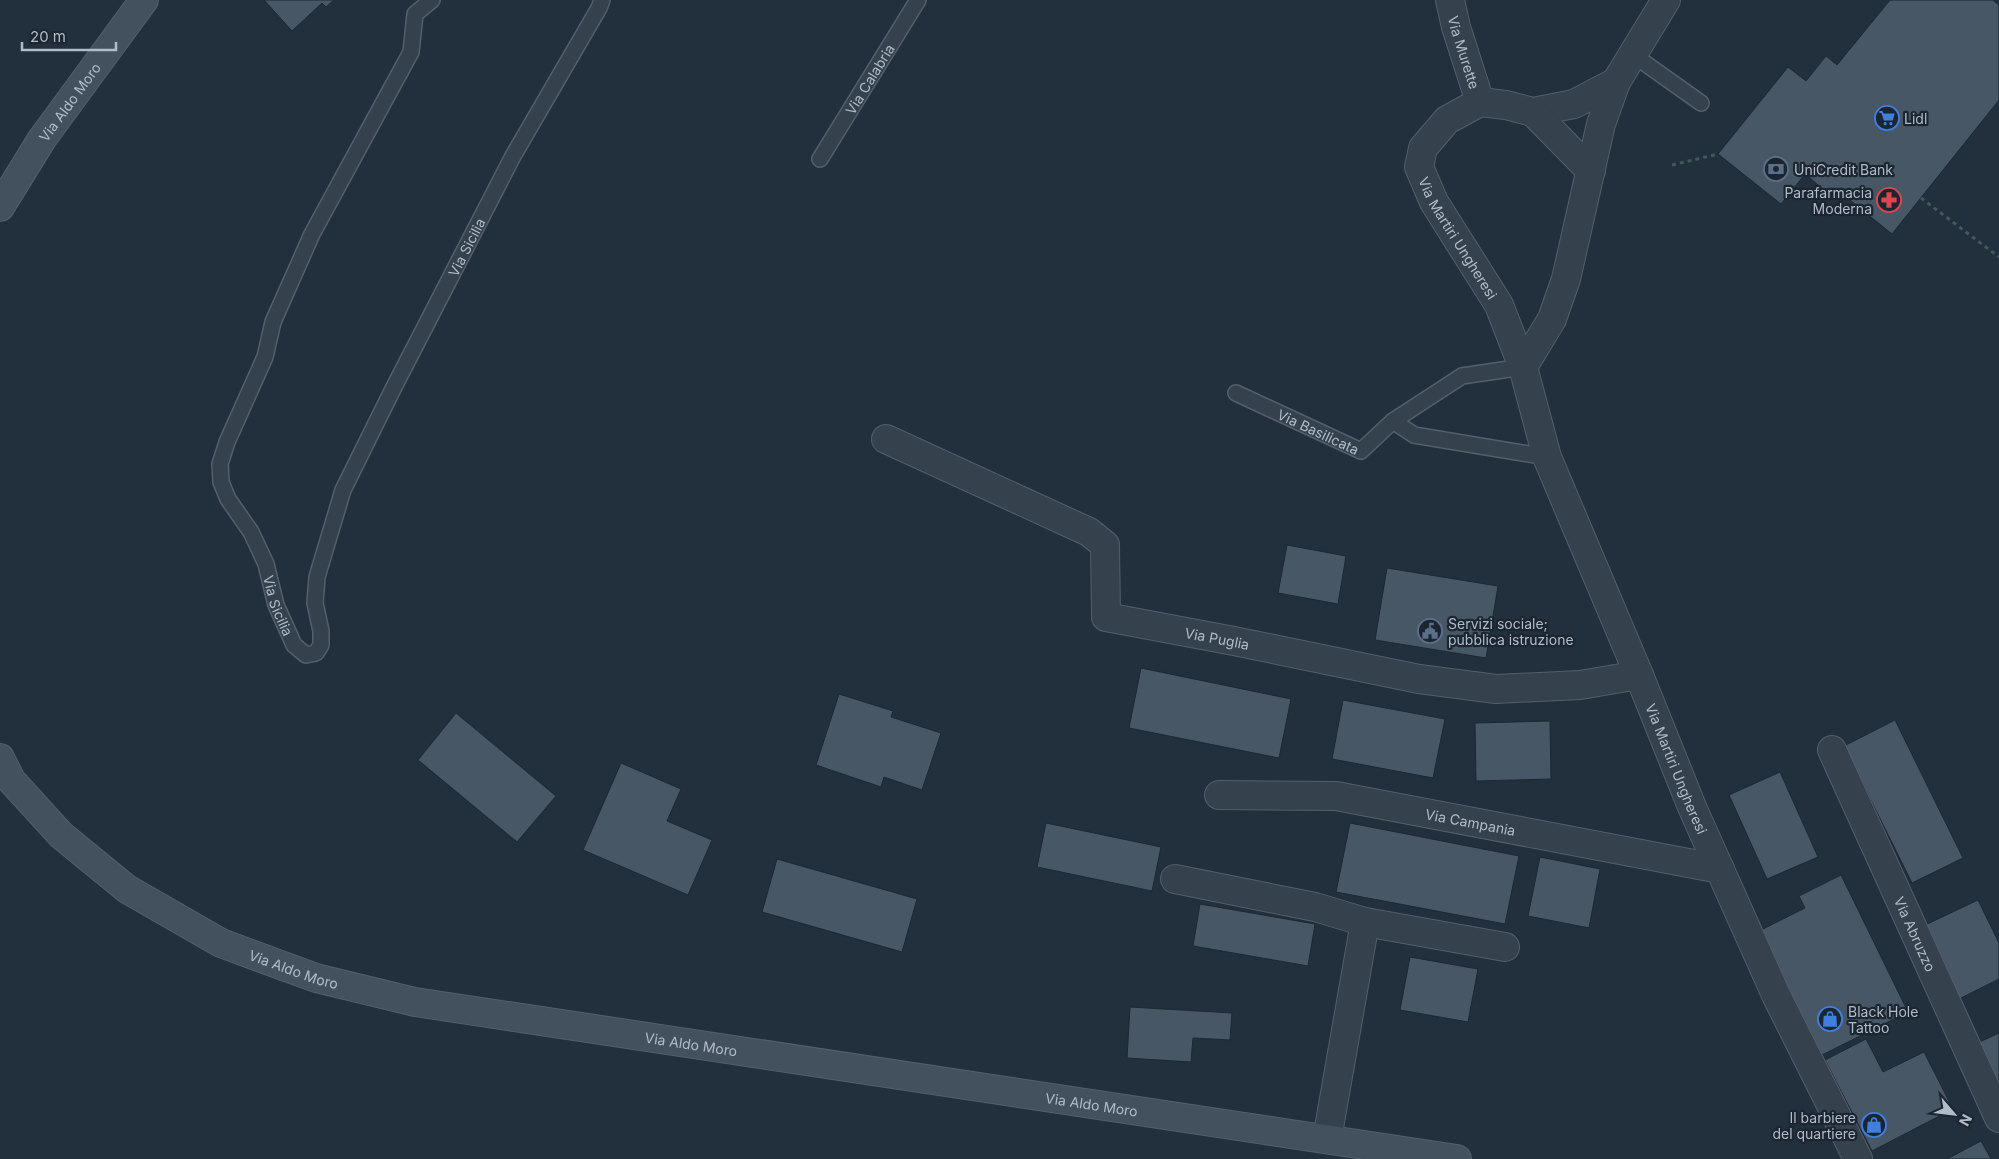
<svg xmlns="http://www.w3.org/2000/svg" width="1999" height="1159" viewBox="0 0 1999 1159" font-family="Inter,sans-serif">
<rect width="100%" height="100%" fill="#21303c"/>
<path fill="#475765" stroke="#1d2833" d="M264,0h70l-8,7 -4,-4 -30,28z
M1890,0h103l6,5v95l-107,134 -56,-45 -6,6 -25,-21 -24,30 -63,-50 70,-87 18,14 20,-25 11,9z
M1287,545l59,11 -8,48 -60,-11z
M1387,568l111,18 -12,72 -111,-18z
M1141,668l150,31 -12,59 -150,-30z
M839,694l54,17 -2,6 50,16 -19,57 -38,-13 -3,10 -65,-22z
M1343,700l102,19 -12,59 -101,-19z
M456,713l100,83 -39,46 -99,-82z
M1895,720l68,138 -51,25 -68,-137z
M1550,721l1,58 -75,2 -1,-58z
M621,763l60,26 -14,32 45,19 -24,55 -105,-45z
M1780,772l38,85 -51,22 -38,-84z
M1046,823l115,24 -9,44 -115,-24z
M1350,823l169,33 -14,68 -169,-32z
M1540,857l60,12 -11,59 -61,-12z
M777,859l140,40 -15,53 -140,-40z
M1841,875l67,137 -90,45 -61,-125 48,-24 -6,-12z
M1978,900l21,43v36l-40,20 -36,-73z
M1200,904l115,20 -7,42 -115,-20z
M1410,957l68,12 -10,53 -68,-12z
M1130,1007l102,6 -2,27 -37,-2 -2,24 -64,-4z
M1999,1033v65l-26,-53z
M1866,1039l17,33 41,-20 29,57 -81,42 -47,-91z
M1981,1141l10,18h-44z"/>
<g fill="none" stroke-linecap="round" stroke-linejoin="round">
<defs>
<g id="service">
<path id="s1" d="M432,0l-17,14 -4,38 -99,182 -39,88 -8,35 -38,85 -7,22 1,18 7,17 23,33 15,32 10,41 18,40 12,10 10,-2 5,-8v-14l-6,-28 2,-26 26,-87 50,-101 120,-233 86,-148 3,-8"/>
<path d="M1632,54l69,49"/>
<path id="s2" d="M820,159l98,-159"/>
<path id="s3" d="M1236,393l125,58 32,-30 69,-45 61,-9"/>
<path d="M1393,421l21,14 133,22"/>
</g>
<g id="minor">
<path id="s4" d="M1450,0l6,27 24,75"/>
<path id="s5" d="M1480,102l-33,18 -24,28 -4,19 15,35 65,103 24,62 24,90 92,218 53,132 84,188 82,164"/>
<path d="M1480,102l26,3 27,7 41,-8 42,-22"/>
<path d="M1533,112l58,59"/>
<path d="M1523,367l29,-48 14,-40 35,-155 15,-42 50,-82"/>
<path id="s6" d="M886,439l203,93 16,13 1,72 128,24 185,38 77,10 84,-4 59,-10"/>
<path id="s7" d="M1832,750l167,368"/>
<path id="s8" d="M1219,795l117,1 384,73"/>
<path d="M1175,879l140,28 50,15 -38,217"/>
<path d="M1365,922l140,25"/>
</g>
<g id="secondary">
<path id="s9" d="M0,207l42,-68 102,-139"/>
<path id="s10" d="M0,758l11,22 50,55 66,54 94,54 95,35 99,24 1042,157"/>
</g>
</defs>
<use href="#service" stroke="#545f6a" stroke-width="18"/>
<use href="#minor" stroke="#545f6a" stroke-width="30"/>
<use href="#secondary" stroke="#545f6a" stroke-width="30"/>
<path stroke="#415959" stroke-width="3" stroke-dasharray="4 4" stroke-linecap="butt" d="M1672,165l46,-11
M1921,198l78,59"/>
<use href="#service" stroke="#35414c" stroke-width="15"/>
<use href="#minor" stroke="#35414c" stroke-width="28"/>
<use href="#secondary" stroke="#43515f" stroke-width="28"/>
</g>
<defs>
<symbol id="supermarket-ring" viewBox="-11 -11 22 22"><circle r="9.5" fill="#1b2631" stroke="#3f7fe0" stroke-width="1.5"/><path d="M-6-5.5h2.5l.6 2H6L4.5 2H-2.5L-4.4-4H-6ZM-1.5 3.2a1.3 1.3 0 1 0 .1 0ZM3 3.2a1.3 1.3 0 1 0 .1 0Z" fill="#3f7fe0"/></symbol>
<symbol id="bank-ring" viewBox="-11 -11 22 22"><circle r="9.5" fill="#1b2631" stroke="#5c6f8a" stroke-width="1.5"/><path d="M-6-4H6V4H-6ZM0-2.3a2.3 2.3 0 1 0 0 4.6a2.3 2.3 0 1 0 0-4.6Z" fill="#5c6f8a"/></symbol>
<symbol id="pharmacy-ring" viewBox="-11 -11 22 22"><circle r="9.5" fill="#1b2631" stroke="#e0444e" stroke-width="1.5"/><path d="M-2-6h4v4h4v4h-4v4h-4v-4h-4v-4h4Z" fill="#e0444e"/></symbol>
<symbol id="civic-ring" viewBox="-11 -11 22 22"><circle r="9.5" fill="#1b2631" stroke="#5c6f8a" stroke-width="1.5"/><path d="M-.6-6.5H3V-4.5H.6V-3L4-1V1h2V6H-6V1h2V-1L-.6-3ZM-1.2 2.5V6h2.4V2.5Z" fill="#5c6f8a"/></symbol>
<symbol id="shop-ring" viewBox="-11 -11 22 22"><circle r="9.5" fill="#1b2631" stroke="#3f7fe0" stroke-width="1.5"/><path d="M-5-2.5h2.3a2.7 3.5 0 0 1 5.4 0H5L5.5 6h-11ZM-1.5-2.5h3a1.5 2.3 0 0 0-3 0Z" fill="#3f7fe0"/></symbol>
</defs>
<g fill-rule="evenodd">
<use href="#supermarket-ring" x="1873" y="104" width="28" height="28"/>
<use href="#bank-ring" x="1762" y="155" width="28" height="28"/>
<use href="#pharmacy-ring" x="1875" y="186" width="28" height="28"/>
<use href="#civic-ring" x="1416" y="617" width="28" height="28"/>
<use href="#shop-ring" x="1816" y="1005" width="28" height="28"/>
<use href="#shop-ring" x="1860" y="1111" width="28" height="28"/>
</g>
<g text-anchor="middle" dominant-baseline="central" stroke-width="4.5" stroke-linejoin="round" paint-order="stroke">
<g font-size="14" fill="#b1bcc8" stroke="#1b2631">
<text stroke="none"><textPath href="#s4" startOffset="54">Via Murette</textPath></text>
<text stroke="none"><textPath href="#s2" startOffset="94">Via Calabria</textPath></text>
<text stroke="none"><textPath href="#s9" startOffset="126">Via Aldo Moro</textPath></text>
<text stroke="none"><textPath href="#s5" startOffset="175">Via Martiri Ungheresi</textPath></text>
<text stroke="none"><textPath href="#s1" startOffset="1181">Via Sicilia</textPath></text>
<text stroke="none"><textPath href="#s3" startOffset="91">Via Basilicata</textPath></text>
<text stroke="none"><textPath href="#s1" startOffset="671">Via Sicilia</textPath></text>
<text stroke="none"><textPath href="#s6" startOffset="429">Via Puglia</textPath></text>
<text stroke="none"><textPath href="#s5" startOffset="751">Via Martiri Ungheresi</textPath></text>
<text stroke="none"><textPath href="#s8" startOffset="254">Via Campania</textPath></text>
<text stroke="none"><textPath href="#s7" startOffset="202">Via Abruzzo</textPath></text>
<text stroke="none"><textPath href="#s10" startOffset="370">Via Aldo Moro</textPath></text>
<text stroke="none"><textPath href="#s10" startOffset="775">Via Aldo Moro</textPath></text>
<text stroke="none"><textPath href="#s10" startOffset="1180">Via Aldo Moro</textPath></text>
</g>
<g font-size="14" fill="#b1bcc8" stroke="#1b2631" text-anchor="start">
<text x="1904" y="118">Lidl</text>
<text x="1794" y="169">UniCredit Bank</text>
<text x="1872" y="192" text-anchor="end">Parafarmacia<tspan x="1872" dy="16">Moderna</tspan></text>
<text x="1448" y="623">Servizi sociale;<tspan x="1448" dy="16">pubblica istruzione</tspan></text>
<text x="1848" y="1011">Black Hole<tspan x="1848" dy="16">Tattoo</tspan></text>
<text x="1856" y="1117" text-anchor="end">Il barbiere<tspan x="1856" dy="16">del quartiere</tspan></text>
</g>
</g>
<g transform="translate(1954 1114) rotate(118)" stroke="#1b2631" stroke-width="4" paint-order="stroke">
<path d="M0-4L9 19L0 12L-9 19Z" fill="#b1bcc8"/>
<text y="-8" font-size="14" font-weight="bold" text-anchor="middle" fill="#b1bcc8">N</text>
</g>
<path d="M22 42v8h94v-8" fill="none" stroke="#b1bcc8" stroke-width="2.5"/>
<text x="30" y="42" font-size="15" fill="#b1bcc8" stroke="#1b2631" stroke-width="4" paint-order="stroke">20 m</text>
</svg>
